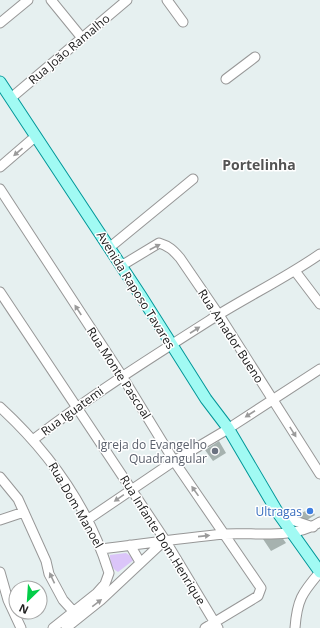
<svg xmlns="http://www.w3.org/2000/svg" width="320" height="628" viewBox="0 0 320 628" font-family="'Open Sans',sans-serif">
<rect width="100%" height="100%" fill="#e6f0f0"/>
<path fill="#dbc5f9" d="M126,553l9,6 -17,13c-7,-4 -8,-9 -8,-17z"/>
<path fill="#a6b2af" d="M219,441l7,12 -13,8 -8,-11z
M311,508l4,7 -8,5 -11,-4z
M281,536l5,7 -15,8 -8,-12z"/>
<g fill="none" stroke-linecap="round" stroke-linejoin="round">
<defs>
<path id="minor" d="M51,0l31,38
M167,0l16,22
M0,23l28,-23
M226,79l29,-22
M11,98l116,-98
M0,167l36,-31
M0,189l122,187 52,85 87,127 -3,8 -53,32
M109,248l84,-69
M121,266l38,-23c10,3 14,7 21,15l39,57 101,159
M295,271l25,33
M0,292l165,248 53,88
M0,407c50,46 89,101 109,166
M34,439c59,-45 121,-84 184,-124 34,-21 69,-38 102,-61
M0,477l18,22 28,62 3,13 14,26 10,11
M286,518l27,9
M0,520l24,-8
M87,520l87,-59 49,-29 97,-63
M130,545l10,17
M102,549c40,-5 81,-11 122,-15 31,-2 69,6 96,-12
M0,572l8,28 13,28
M53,628l44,-35 8,-9 4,-11
M66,628l35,-28 64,-60
M295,628c2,-28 7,-35 25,-56"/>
<path id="major" d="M0,82l141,214 65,103 22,29 50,85 42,59"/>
</defs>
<use href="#minor" stroke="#979797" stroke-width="11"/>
<use href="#major" stroke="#029799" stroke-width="13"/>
<use href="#minor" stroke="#fff" stroke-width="9"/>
<use href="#major" stroke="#a1faf3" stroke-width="11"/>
</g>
<defs><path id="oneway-solid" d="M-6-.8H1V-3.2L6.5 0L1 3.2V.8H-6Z"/></defs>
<g fill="#9b9b9b">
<use href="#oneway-solid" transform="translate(18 152) rotate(139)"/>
<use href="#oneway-solid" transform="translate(155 247) rotate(-27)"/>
<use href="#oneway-solid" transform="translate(78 310) rotate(-123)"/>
<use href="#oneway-solid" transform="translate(195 330) rotate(-33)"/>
<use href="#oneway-solid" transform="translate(250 414) rotate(147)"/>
<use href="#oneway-solid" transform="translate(293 432) rotate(58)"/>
<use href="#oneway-solid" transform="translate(195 491) rotate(-125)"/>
<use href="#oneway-solid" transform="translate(119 498) rotate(145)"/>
<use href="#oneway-solid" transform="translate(204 536) rotate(-6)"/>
<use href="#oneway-solid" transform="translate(52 578) rotate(-115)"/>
<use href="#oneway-solid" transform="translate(97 603) rotate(-37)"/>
</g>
<circle fill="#6b7280" stroke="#fff" stroke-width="1.5" cx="215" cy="451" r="4"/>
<circle fill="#3f7fe0" stroke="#fff" stroke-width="1.5" cx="310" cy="511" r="4"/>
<g text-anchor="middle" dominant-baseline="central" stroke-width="3" stroke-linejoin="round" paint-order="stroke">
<g font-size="12" fill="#202020" stroke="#fff">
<text transform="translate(69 49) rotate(-40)">Rua João Ramalho</text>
<text transform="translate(136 290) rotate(58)">Avenida Raposo Tavares</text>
<text transform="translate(231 336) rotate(57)">Rua Amador Bueno</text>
<text transform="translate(119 373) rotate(57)">Rua Monte Pascoal</text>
<text transform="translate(72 411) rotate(-36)">Rua Iguatemi</text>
<text transform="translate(76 505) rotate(60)">Rua Dom Manoel</text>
<text transform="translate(163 540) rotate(58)">Rua Infante Dom Henrique</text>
</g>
<g font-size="12" fill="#5b616d" stroke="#fff" text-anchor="end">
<text x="207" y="444">Igreja do Evangelho<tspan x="207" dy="14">Quadrangular</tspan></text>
</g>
<g font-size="12" fill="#366cbe" stroke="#fff" text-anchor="end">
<text x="302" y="511">Ultragas</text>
</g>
<g font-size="14" font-weight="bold" fill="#535353" stroke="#fff">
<text x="259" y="164">Portelinha</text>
</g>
</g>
<g transform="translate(28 600) rotate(205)"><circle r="19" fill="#ffffff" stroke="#a6a6a6"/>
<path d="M0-3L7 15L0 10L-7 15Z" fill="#03cd49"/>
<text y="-6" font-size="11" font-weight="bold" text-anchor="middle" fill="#202020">N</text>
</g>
</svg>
